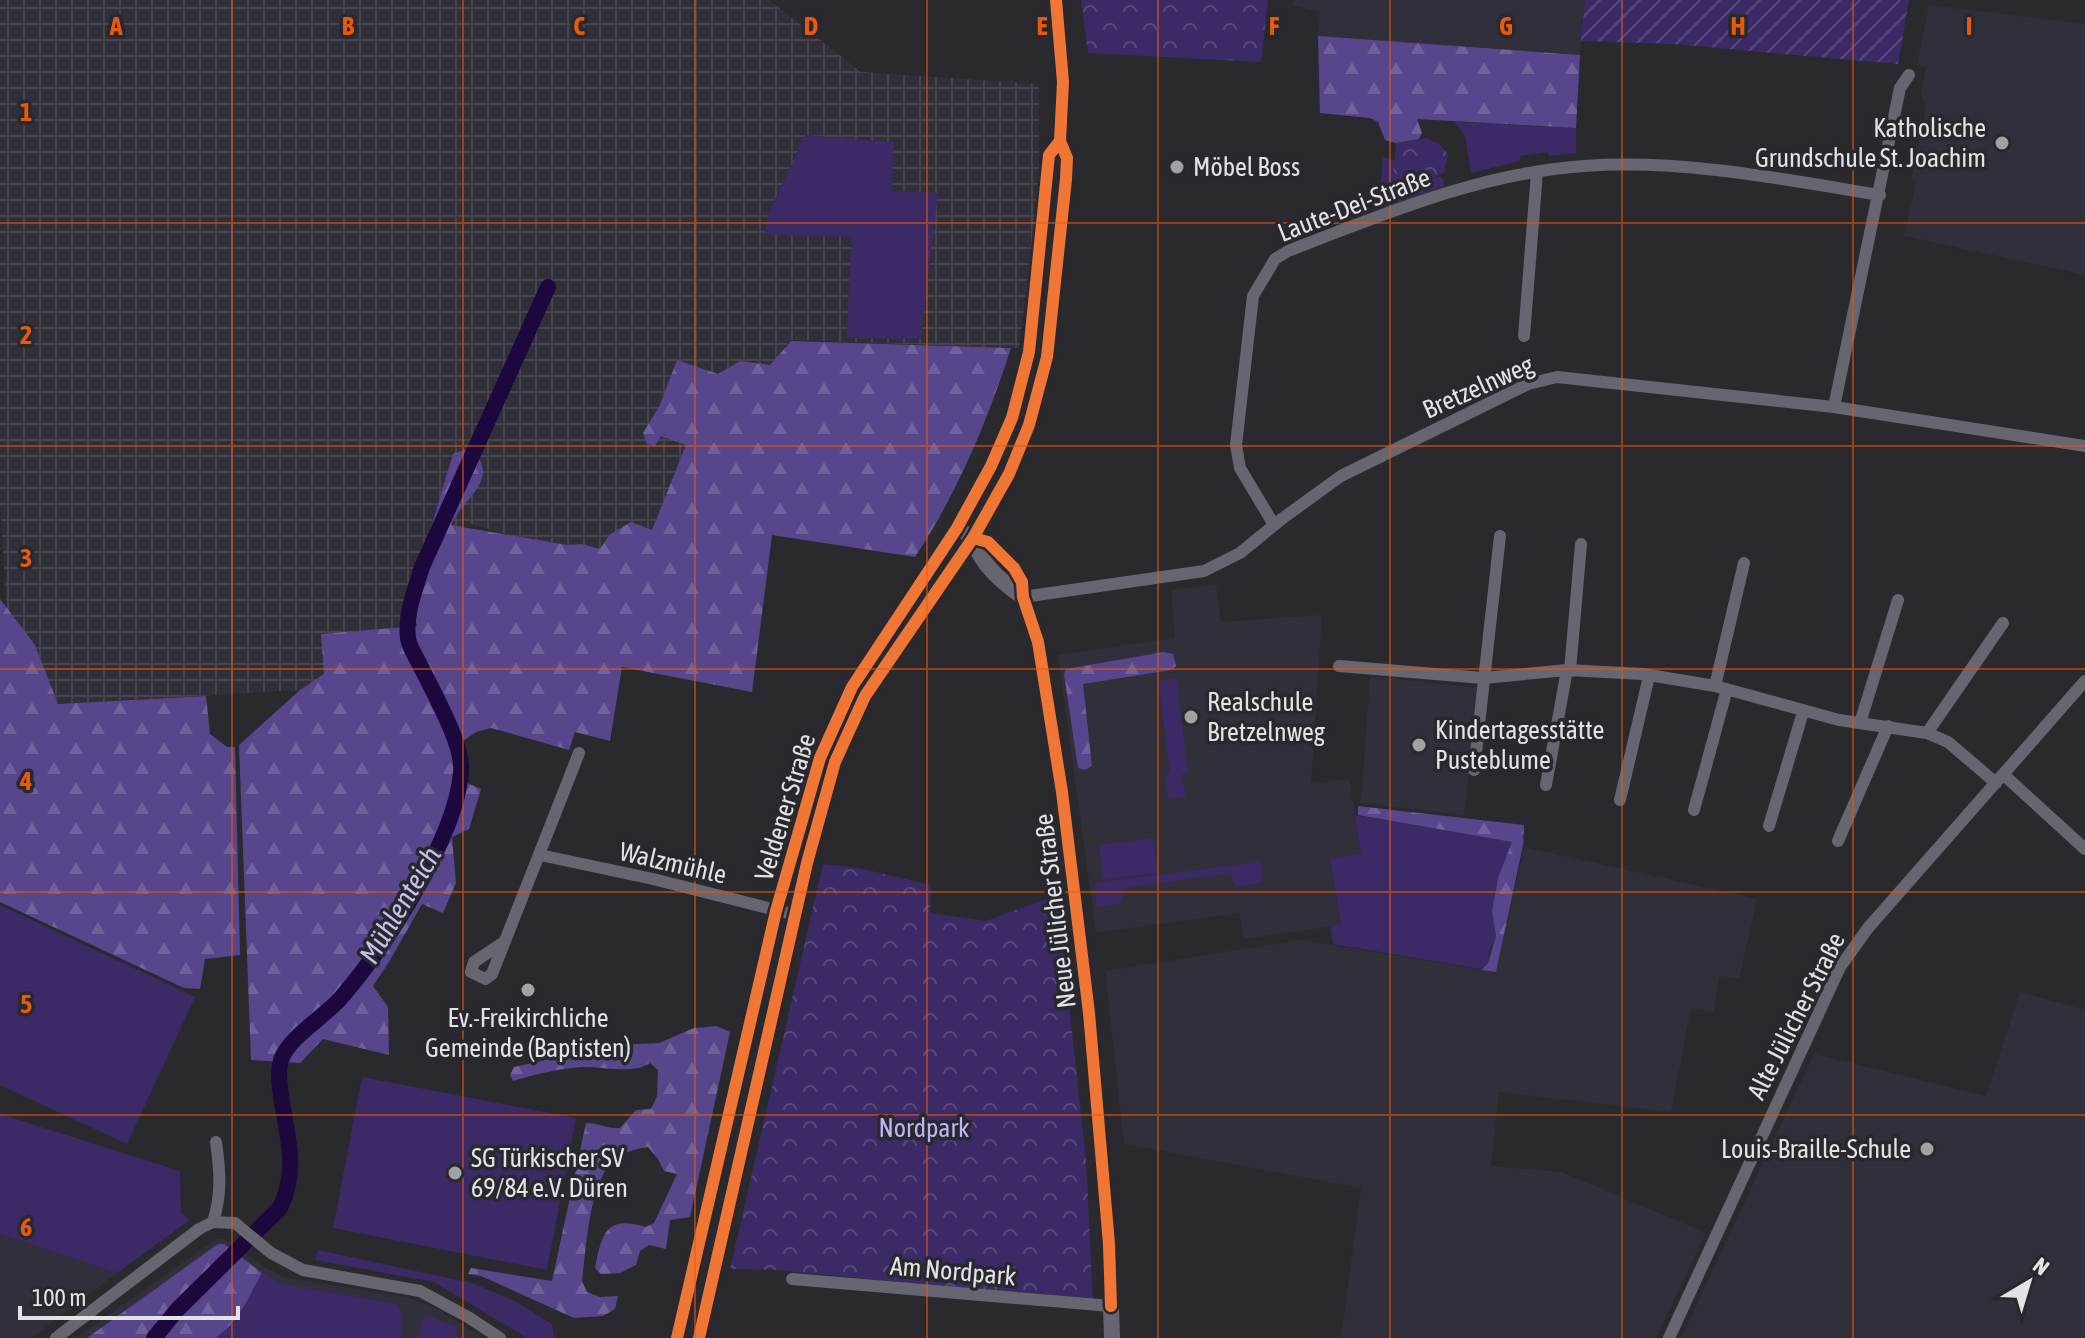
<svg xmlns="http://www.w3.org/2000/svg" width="2085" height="1338" viewBox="0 0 2085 1338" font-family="'Asap Condensed',sans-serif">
<defs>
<pattern id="industrial-grid" width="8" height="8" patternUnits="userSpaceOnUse" patternTransform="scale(2)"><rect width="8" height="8" fill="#312f39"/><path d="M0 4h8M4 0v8" fill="none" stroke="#45434c"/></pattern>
<pattern id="forest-firs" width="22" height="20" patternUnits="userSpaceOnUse" patternTransform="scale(2)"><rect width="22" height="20" fill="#57468c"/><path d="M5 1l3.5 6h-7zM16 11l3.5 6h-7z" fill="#6f619c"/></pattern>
<pattern id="park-crowns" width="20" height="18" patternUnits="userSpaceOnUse" patternTransform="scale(2)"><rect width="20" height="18" fill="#3b2a66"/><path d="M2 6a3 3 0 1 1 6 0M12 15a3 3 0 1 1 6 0" fill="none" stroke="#57497c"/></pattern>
<pattern id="garden-furrows" width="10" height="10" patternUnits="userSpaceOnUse" patternTransform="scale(2)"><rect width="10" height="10" fill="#3b2a66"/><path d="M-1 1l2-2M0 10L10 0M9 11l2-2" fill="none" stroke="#57497c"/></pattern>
</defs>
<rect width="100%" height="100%" fill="#2a292d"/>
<path fill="#312f39" d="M1294,0h291l-5,55 -262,-19 2,-25 -27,-5z
M1929,5l156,19v251l-181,-39 12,-54 -5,-2 15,-73 -5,-12 5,-28 -9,-2z
M1216,584l5,38 101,-7 -11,169 38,-5 12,74 -31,5 11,67 -97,14 -5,-26 -143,20 -38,-278 117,-17 -4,-48z
M1370,676l109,12 -15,127 -103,-12z
M1524,847l233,52 -18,80 -19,-3 -7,36 -22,-4 -20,104 -172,-20 -8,74 71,6 144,61 -50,105h-315l20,-150 -237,-44 -19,-173 196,-31 195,32z
M2020,992l65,18v328h-404l133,-284 172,42z
M0,1234l117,39 -85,65h-32z
M216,1239h8l39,27 20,11 123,20 30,11 47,30h-407z"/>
<path fill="url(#industrial-grid)" d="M0,0h769l92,72 178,12v112l-20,152 -229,-8 -151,232 -175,-50 -13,159 -438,26 -13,-202z"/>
<path fill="#3b2a66" d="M1454,122l122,6v25l-27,3 -1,-4 -28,4v5l-49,12 -6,-37z
M805,135l89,7 -2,49 46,2 -17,146 -74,-1 4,-101 -87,-3 4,-19z
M1385,157l10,4 -2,14 28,10 18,-9 5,4 1,6 -67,24 5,-52z
M1177,678l11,96 -7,1 5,21 -17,4 -4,-23 5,-5 -12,-91z
M1355,815l158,27 -15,36 -6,33 4,25 -7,16 -1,11 -7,6 -148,-25 -3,-17 11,-3 -11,-66 31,-5z
M1153,838l5,35 -55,7 -4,-35z
M1260,862l3,20 -27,5 -6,-14 -105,15 -4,15 -25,4 -1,-24z
M0,905l195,92 -68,147 -127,-59z
M362,1077l214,41 -29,152 -214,-42z
M0,1114l180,57 1,42 9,7 -73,53 -117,-39z
M318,1250l154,33 45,19 35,22 2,14h-27l-93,-56 -119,-22z
M262,1273l21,11 114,20 6,13 -3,21h-185c23,-14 34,-42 47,-65z
M426,1315l30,12 3,11h-40l4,-21z"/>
<path fill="url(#forest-firs)" d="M1318,36l262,19 -4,73 -159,-9 5,14 -3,6 -23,4 -11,-3 -7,-18 -8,-4 -50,-5z
M791,341l220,7c-24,74 -53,144 -96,209l-143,-22 -20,157 -130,-25 -12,74 -35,-9 -6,18 -78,-22 -15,4 -13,9 5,26 -3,15 16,7 -12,40 -17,8 4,46 -13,30 -21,-9 -33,58 -16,24 15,21 1,48 -66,-16 -23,24 -49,-3 -12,-315 61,-55 24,-16 -3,-40 96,-8 -8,-39 19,-49 25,-84 17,-6c33,31 -6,48 -19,77l116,20 14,-1 19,5 9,-14 22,-13 21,8 34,-85 -25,-9 -6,10 -8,-2 -4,-11 17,-28 17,-45 41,14 22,-13 30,4z
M0,599l35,46 23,59 148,-8 4,38 17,13h8l5,208 -35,4 -5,30 -16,-1 -184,-86z
M1164,652l9,2 3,12 -5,4 -88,14 9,82 -7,4 -7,-2 -14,-94 2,-5z
M1358,806l166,19 -1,20 -27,127 -15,-2 7,-7 8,-27 -4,-25 6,-33 14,-36 -154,-27z
M717,1026l13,6 -40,185 -20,3 -4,29 -17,-4 -9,6 -4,14 -16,8 -19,1 -6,-6c7,-35 11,-53 51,-41l8,-4 23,-49 -13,-3 -6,-12 -10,-12c-13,2 -25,5 -35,14 -24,22 -27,89 -31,120l5,11 13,5 18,-1 -3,13 -12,7 -29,2 -93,-42 -13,-2 3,-6 81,13 34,-158c13,0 21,6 34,5l16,-18 15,-1 6,-13 1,-26 -8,-7c-18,12 -47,3 -69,4 -24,2 -45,7 -68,14l-3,-6 4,-8 100,-22 45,-2 35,-15z
M218,1244h6l38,29c-13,23 -24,51 -47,65h-128z"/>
<path fill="url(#park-crowns)" d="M1081,0h187l-7,62 -173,-9z
M1427,138l12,6 9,10 -4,18 -23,13 -11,2 -17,-12 3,-32z
M823,864l36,4 72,17 -1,28 56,8 71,-26 29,265 7,141 -316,-31 -47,-1z"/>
<path fill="url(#garden-furrows)" d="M1585,0h324l-11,64 -226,-20 -91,-3z"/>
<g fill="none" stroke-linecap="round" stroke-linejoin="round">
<path stroke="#1d083e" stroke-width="16" d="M154,1338l23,-28 103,-102c18,-38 8,-67 2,-106 -2,-14 -5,-29 -1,-42 8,-23 43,-43 59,-61 44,-51 116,-160 121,-227 3,-27 -29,-82 -41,-107 -4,-8 -11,-18 -12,-27 -3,-24 7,-48 14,-71l126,-280"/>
<path stroke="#676570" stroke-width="12" d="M1524,336l13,-164
M1834,407l66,-319 9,-13
M1274,525l-34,-57 -4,-23 17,-149 22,-37 13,-8c96,-37 193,-78 296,-85 98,-7 199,13 296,29
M1023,597l181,-26 36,-18 43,-35 58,-42 187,-92 29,-7 277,30 251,39
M1339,666l144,12 84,-8 76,4 72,12 124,34 88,13 21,9 48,41
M1570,671l11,-127
M1715,686l29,-123
M1860,723l38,-123
M1927,733l76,-110
M1474,770l26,-234
M2004,775l81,74
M1546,785l21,-115
M1620,800l29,-124
M1694,810l33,-121
M1769,826l34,-114
M1838,841l50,-115
M540,855l113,24 143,36
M504,942l-30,20 -3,10 14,7 7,-5 87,-221
M213,1222c9,-28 7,-52 3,-80
M792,1279l319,27
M56,1338l143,-109 14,-7 22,1 36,30 32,17 117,21 48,26 32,21
M1669,1338l171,-371 28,-39 217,-247"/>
<path stroke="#676570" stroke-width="16" d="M967,534l21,8 26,26 8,14 1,15 15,45 24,150 27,221 20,231 3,94
M973,538c6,25 29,44 50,59
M677,1338l99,-427 44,-153 32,-71 105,-159 34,-62 21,-48 17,-66 20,-197 11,-14
M699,1338l108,-475 28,-101 30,-66 108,-158 36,-64 20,-49 18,-68 19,-178 1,-21 -7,-17 3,-59 -7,-82"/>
<defs>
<path id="cycleway" d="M973,538l15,4 26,26 8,14 1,15 15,45 24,150 27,221 20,231 2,62
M677,1338l99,-427 44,-153 32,-71 105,-159 34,-62 21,-48 17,-66 20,-197 11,-14
M699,1338l108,-475 28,-101 30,-66 108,-158 36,-64 20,-49 18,-68 19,-178 1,-21 -7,-17 3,-59 -7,-82"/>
</defs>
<use href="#cycleway" stroke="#29282e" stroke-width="17"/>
<use href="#cycleway" stroke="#f07635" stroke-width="12"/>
</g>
<path fill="none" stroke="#e8590c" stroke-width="2" stroke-opacity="0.55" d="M232,0v1338M463,0v1338M695,0v1338M927,0v1338M1158,0v1338M1390,0v1338M1622,0v1338M1853,0v1338M0,223h2085M0,446h2085M0,669h2085M0,892h2085M0,1115h2085"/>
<g fill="#a2a2a5" stroke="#29282e" stroke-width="3">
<circle cx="2002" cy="143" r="8"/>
<circle cx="1177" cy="167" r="8"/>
<circle cx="1191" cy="717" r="8"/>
<circle cx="1419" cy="745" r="8"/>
<circle cx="528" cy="990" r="8"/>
<circle cx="1927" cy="1149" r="8"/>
<circle cx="455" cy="1173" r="8"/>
</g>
<g text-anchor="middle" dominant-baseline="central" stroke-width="7" stroke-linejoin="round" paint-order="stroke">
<g font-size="26" fill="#e3e3e6" stroke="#29282e" text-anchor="start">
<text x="1986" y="128" text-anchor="end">Katholische<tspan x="1986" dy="30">Grundschule St. Joachim</tspan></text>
<text x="1193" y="167">Möbel Boss</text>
<text x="1207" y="702">Realschule<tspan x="1207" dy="30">Bretzelnweg</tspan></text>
<text x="1435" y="730">Kindertagesstätte<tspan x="1435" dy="30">Pusteblume</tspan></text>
<text x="528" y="1018" text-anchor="middle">Ev.-Freikirchliche<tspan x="528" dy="30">Gemeinde (Baptisten)</tspan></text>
<text x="1911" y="1149" text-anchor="end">Louis-Braille-Schule</text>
<text x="471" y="1158">SG Türkischer SV<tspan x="471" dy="30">69/84 e.V. Düren</tspan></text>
</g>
<g font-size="26" fill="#e3e3e6" stroke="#29282e">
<text transform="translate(1354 205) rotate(-21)">Laute-Dei-Straße</text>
<text transform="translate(1478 387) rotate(-24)">Bretzelnweg</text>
<text transform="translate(785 807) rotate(-73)">Veldener Straße</text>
<text transform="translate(673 863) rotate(13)">Walzmühle</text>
<text transform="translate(1055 911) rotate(-97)">Neue Jülicher Straße</text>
<text transform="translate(1796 1016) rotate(-63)">Alte Jülicher Straße</text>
<text transform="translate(953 1271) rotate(5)">Am Nordpark</text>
</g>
<g font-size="26" fill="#bfb3f6" stroke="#29282e">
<text x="924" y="1128">Nordpark</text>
</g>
<g font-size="28" font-style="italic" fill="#c8c1ee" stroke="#29282e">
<text transform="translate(400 905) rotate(-59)">Mühlenteich</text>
</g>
</g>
<g font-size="26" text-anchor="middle" font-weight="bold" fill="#e8590c" stroke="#29282e" stroke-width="7" stroke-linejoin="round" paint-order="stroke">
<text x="116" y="35">A</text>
<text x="348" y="35">B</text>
<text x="579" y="35">C</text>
<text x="811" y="35">D</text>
<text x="1042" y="35">E</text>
<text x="1274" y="35">F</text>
<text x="1506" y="35">G</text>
<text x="1738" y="35">H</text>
<text x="1969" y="35">I</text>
<text x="26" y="121">1</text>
<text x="26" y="344">2</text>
<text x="26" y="567">3</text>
<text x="26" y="790">4</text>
<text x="26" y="1013">5</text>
<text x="26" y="1236">6</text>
</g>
<g transform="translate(2029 1282) rotate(38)" stroke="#29282e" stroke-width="6" paint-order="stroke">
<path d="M0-6L14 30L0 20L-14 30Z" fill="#e3e3e6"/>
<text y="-12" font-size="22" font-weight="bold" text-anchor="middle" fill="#e3e3e6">N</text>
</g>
<path d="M20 1306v12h218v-12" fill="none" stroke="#e3e3e6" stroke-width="4"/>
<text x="32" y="1306" font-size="24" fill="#e3e3e6" stroke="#29282e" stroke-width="6" paint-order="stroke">100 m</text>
</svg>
